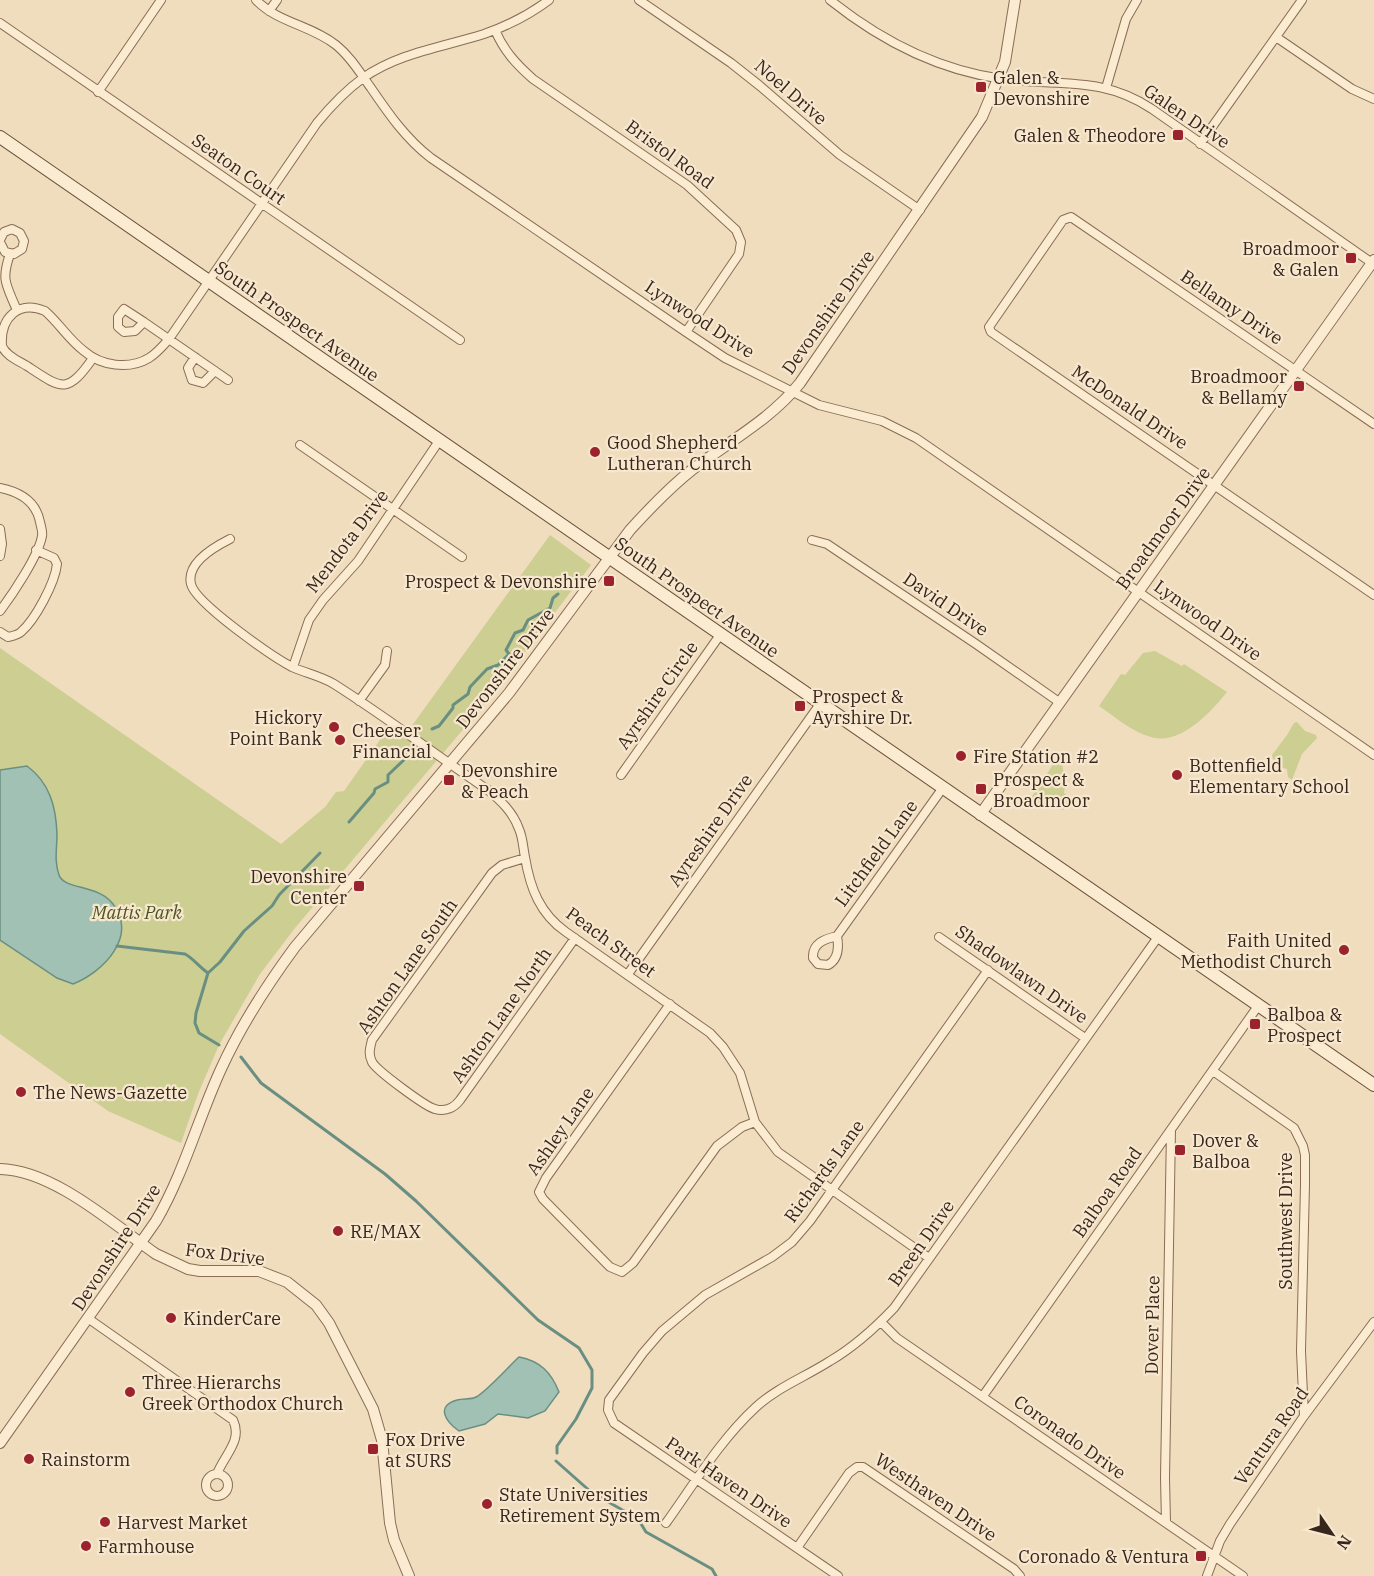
<svg xmlns="http://www.w3.org/2000/svg" width="1374" height="1576" viewBox="0 0 1374 1576" font-family="'IBM Plex Serif',serif">
<rect width="100%" height="100%" fill="#f0ddbe"/>
<path fill="#ccce92" d="M550,535l41,30 -97,128 -199,235 -35,46 -41,71 -21,49 -17,49 -73,-32 -108,-77v-386l281,196 44,-37 11,-15 8,-1 38,-54 -5,-4 3,-5 6,-1 17,11z
M1155,651l27,15 2,-2 43,28c-16,20 -47,54 -76,45 -19,-5 -37,-21 -52,-31l22,-32 4,1 18,-22z
M1297,722l8,9 11,4 1,3 -15,16 -10,26 -4,-3 -1,-8 -7,-2 -2,-6 -5,-2 -1,-4 15,-20 7,-12z
M1057,762l5,2c2,11 4,18 2,29l7,5 -8,12 -34,-9 25,-38z"/>
<path fill="#a2c1b5" stroke="#698f82" stroke-width="1.5" d="M27,766c23,17 29,41 30,68 0,14 -3,27 2,41 5,15 39,9 54,29 25,33 -10,68 -40,80l-16,-6 -57,-38v-170z
M519,1357c21,4 32,15 40,35l-14,19 -17,7 -30,-4 -13,10 -26,7c-13,-9 -24,-25 -2,-31 6,-2 14,0 19,-3 11,-6 33,-31 43,-40z"/>
<g fill="none" stroke-linecap="round" stroke-linejoin="round">
<path stroke="#698f82" stroke-width="3" d="M432,729l7,-3 14,-18v-3l15,-11 2,-7 17,-18 11,-4 11,-11 -3,-4 9,-17 8,-3 5,-10 22,-12 3,-10 5,-4
M349,822l25,-29 1,-4 13,-7v-7l20,-19
M117,946l68,8c9,5 14,13 23,19
M219,1045l-20,-12 -4,-10 1,-10 12,-40 12,-11 24,-31 28,-25 7,-11 41,-42
M241,1057l20,26 124,91 31,27 122,119 41,28 13,22v18l-16,31 -19,27v7
M556,1461l35,31 47,27 8,13 66,37 4,7"/>
<defs>
<path id="minor" d="M256,0c22,23 55,25 80,45 15,12 24,28 35,43 17,25 35,51 60,70l255,174 39,26 94,47 63,16 34,17 458,317
M639,0l92,63 29,23 80,69 80,55
M830,0c50,40 108,70 172,79 56,8 99,-4 150,30l220,154
M269,11l8,-11
M0,23l460,317
M495,30c9,21 21,34 38,49l154,106 49,45 5,12 -2,12 -53,78
M1276,37l76,52 22,10
M1106,88l20,-69 11,-19
M98,92l63,-92
M1200,144l102,-144
M0,240l4,-8 8,-3 8,4 4,8 -2,8 -8,5 -9,-2 -5,-10
M10,254c-9,26 -4,30 6,54
M124,309l20,13 -9,9 -11,1 -6,-5v-10z
M144,322l84,58
M195,357l-7,11 4,12 11,3 12,-12
M93,358c-26,37 -31,31 -66,8 -8,-5 -21,-10 -25,-20 -2,-29 17,-46 43,-35 14,12 24,29 39,40 17,15 45,19 65,7 8,-5 14,-12 20,-19l148,-216c14,-17 28,-32 46,-45 35,-25 80,-31 121,-44 23,-8 45,-19 65,-34
M1374,424l-303,-207 -8,3 -74,107 2,5 383,263
M300,445l162,112
M0,488c20,4 36,13 40,34 1,5 3,10 2,14 -3,19 -30,59 -42,75
M0,529l2,15 -2,12
M230,539c-16,8 -44,24 -39,45 4,19 82,73 101,83 13,6 29,9 42,17 52,33 102,71 154,106 13,11 25,22 31,39 4,9 4,19 6,28 5,31 15,57 41,75l144,101 13,14 17,26 15,49 23,30 151,106
M812,540l15,4 149,100 83,58
M0,632l8,5c4,-1 10,-2 13,-5 14,-12 34,-49 36,-68l-3,-6 -18,-8
M293,667l16,-47 14,-20 35,-39 81,-120
M359,701l26,-36 2,-14
M621,775l99,-140
M525,858l-23,7 -10,8 -120,167c-2,8 -4,14 0,22 5,9 54,45 63,47 10,3 19,-1 25,-9l115,-162
M837,936l105,-147
M837,936c2,11 2,23 -9,29l-10,-1 -5,-6c-1,-15 12,-19 24,-22z
M939,937l146,101
M628,974l192,-270
M670,1004l-124,174 -7,14 4,7 62,63 5,5 12,5 11,-9 84,-117 25,-19 13,-5
M1213,1071l81,57 9,18 2,9v30l-4,166 3,65
M89,1319l144,101c10,21 -9,35 -16,54
M881,1322l16,16 346,238
M983,1396l275,-390
M206 1485a11 11 0 1 1 22 0a11 11 0 1 1-22 0Z
M1166,1522l-1,-44 6,-348
M666,1523c28,-39 54,-83 90,-116 22,-20 49,-30 74,-46 24,-14 44,-32 64,-53l264,-371
M797,1548l52,-75 8,-6h6l151,102 6,7
M838,1576l-224,-153 -6,-13 1,-10 34,-47 19,-22 43,-36 67,-38 20,-15 18,-21 178,-251
M1207,1576l13,-35 10,-17 74,-108 70,-94"/>
<path id="tertiary" d="M980,815l394,-555
M0,1169c53,1 113,55 156,85l32,15 12,2h59l28,11 29,23 13,18 44,86 9,31 8,83 4,17 15,36
M0,1443l156,-222c28,-48 42,-102 65,-152 20,-44 46,-84 74,-122l214,-254 121,-163c20,-22 40,-43 63,-61 37,-28 78,-50 107,-86l182,-266 23,-55 10,-62"/>
<path id="secondary" d="M0,137l1374,948"/>
</defs>
<use href="#minor" stroke="#896d56" stroke-width="10"/>
<use href="#tertiary" stroke="#896d56" stroke-width="12"/>
<use href="#secondary" stroke="#6a4e39" stroke-width="14"/>
<use href="#minor" stroke="#faebd1" stroke-width="8"/>
<use href="#tertiary" stroke="#faebd1" stroke-width="10"/>
<use href="#secondary" stroke="#faebd1" stroke-width="12"/>
</g>
<g fill="#9b232e" stroke="#f7e7ce" stroke-width="2">
<rect x="975" y="81" width="12" height="12" rx="3"/>
<rect x="1172" y="129" width="12" height="12" rx="3"/>
<rect x="1345" y="252" width="12" height="12" rx="3"/>
<rect x="1293" y="380" width="12" height="12" rx="3"/>
<circle cx="595" cy="452" r="6"/>
<rect x="603" y="575" width="12" height="12" rx="3"/>
<rect x="794" y="700" width="12" height="12" rx="3"/>
<circle cx="334" cy="727" r="6"/>
<circle cx="340" cy="740" r="6"/>
<circle cx="961" cy="756" r="6"/>
<circle cx="1177" cy="775" r="6"/>
<rect x="443" y="774" width="12" height="12" rx="3"/>
<rect x="975" y="783" width="12" height="12" rx="3"/>
<rect x="353" y="880" width="12" height="12" rx="3"/>
<circle cx="1344" cy="950" r="6"/>
<rect x="1249" y="1018" width="12" height="12" rx="3"/>
<circle cx="21" cy="1092" r="6"/>
<rect x="1174" y="1144" width="12" height="12" rx="3"/>
<circle cx="338" cy="1231" r="6"/>
<circle cx="171" cy="1318" r="6"/>
<circle cx="130" cy="1392" r="6"/>
<rect x="367" y="1443" width="12" height="12" rx="3"/>
<circle cx="29" cy="1459" r="6"/>
<circle cx="487" cy="1504" r="6"/>
<circle cx="105" cy="1522" r="6"/>
<circle cx="86" cy="1546" r="6"/>
<rect x="1195" y="1550" width="12" height="12" rx="3"/>
</g>
<g text-anchor="middle" dominant-baseline="central" stroke-width="4.5" stroke-linejoin="round" paint-order="stroke">
<g font-size="18" fill="#37261b" stroke="#f7e7ce" text-anchor="start">
<text x="993" y="77">Galen &amp;<tspan x="993" dy="21">Devonshire</tspan></text>
<text x="1166" y="135" text-anchor="end">Galen &amp; Theodore</text>
<text x="1339" y="248" text-anchor="end">Broadmoor<tspan x="1339" dy="21">&amp; Galen</tspan></text>
<text x="1287" y="376" text-anchor="end">Broadmoor<tspan x="1287" dy="21">&amp; Bellamy</tspan></text>
<text x="607" y="442">Good Shepherd<tspan x="607" dy="21">Lutheran Church</tspan></text>
<text x="597" y="581" text-anchor="end">Prospect &amp; Devonshire</text>
<text x="812" y="696">Prospect &amp;<tspan x="812" dy="21">Ayrshire Dr.</tspan></text>
<text x="322" y="717" text-anchor="end">Hickory<tspan x="322" dy="21">Point Bank</tspan></text>
<text x="352" y="730">Cheeser<tspan x="352" dy="21">Financial</tspan></text>
<text x="973" y="756">Fire Station #2</text>
<text x="1189" y="765">Bottenfield<tspan x="1189" dy="21">Elementary School</tspan></text>
<text x="461" y="770">Devonshire<tspan x="461" dy="21">&amp; Peach</tspan></text>
<text x="993" y="779">Prospect &amp;<tspan x="993" dy="21">Broadmoor</tspan></text>
<text x="347" y="876" text-anchor="end">Devonshire<tspan x="347" dy="21">Center</tspan></text>
<text x="1332" y="940" text-anchor="end">Faith United<tspan x="1332" dy="21">Methodist Church</tspan></text>
<text x="1267" y="1014">Balboa &amp;<tspan x="1267" dy="21">Prospect</tspan></text>
<text x="33" y="1092">The News-Gazette</text>
<text x="1192" y="1140">Dover &amp;<tspan x="1192" dy="21">Balboa</tspan></text>
<text x="350" y="1231">RE/MAX</text>
<text x="183" y="1318">KinderCare</text>
<text x="142" y="1382">Three Hierarchs<tspan x="142" dy="21">Greek Orthodox Church</tspan></text>
<text x="385" y="1439">Fox Drive<tspan x="385" dy="21">at SURS</tspan></text>
<text x="41" y="1459">Rainstorm</text>
<text x="499" y="1494">State Universities<tspan x="499" dy="21">Retirement System</tspan></text>
<text x="117" y="1522">Harvest Market</text>
<text x="98" y="1546">Farmhouse</text>
<text x="1189" y="1556" text-anchor="end">Coronado &amp; Ventura</text>
</g>
<g font-size="18" fill="#37261b" stroke="#f7e7ce">
<text transform="translate(791 92) rotate(41)">Noel Drive</text>
<text transform="translate(1187 116) rotate(34)">Galen Drive</text>
<text transform="translate(670 154) rotate(36)">Bristol Road</text>
<text transform="translate(239 169) rotate(35)">Seaton Court</text>
<text transform="translate(1232 307) rotate(34)">Bellamy Drive</text>
<text transform="translate(828 312) rotate(-55)">Devonshire Drive</text>
<text transform="translate(700 319) rotate(33)">Lynwood Drive</text>
<text transform="translate(297 321) rotate(35)">South Prospect Avenue</text>
<text transform="translate(1130 407) rotate(34)">McDonald Drive</text>
<text transform="translate(1163 528) rotate(-54)">Broadmoor Drive</text>
<text transform="translate(347 541) rotate(-53)">Mendota Drive</text>
<text transform="translate(697 597) rotate(35)">South Prospect Avenue</text>
<text transform="translate(946 604) rotate(34)">David Drive</text>
<text transform="translate(1208 620) rotate(35)">Lynwood Drive</text>
<text transform="translate(505 668) rotate(-52)">Devonshire Drive</text>
<text transform="translate(657 695) rotate(-55)">Ayrshire Circle</text>
<text transform="translate(710 830) rotate(-55)">Ayreshire Drive</text>
<text transform="translate(876 853) rotate(-54)">Litchfield Lane</text>
<text transform="translate(611 942) rotate(36)">Peach Street</text>
<text transform="translate(407 966) rotate(-55)">Ashton Lane South</text>
<text transform="translate(1022 974) rotate(35)">Shadowlawn Drive</text>
<text transform="translate(501 1015) rotate(-55)">Ashton Lane North</text>
<text transform="translate(560 1131) rotate(-55)">Ashley Lane</text>
<text transform="translate(824 1171) rotate(-54)">Richards Lane</text>
<text transform="translate(1107 1192) rotate(-55)">Balboa Road</text>
<text transform="translate(1285 1221) rotate(-90)">Southwest Drive</text>
<text transform="translate(921 1243) rotate(-55)">Breen Drive</text>
<text transform="translate(116 1247) rotate(-57)">Devonshire Drive</text>
<text transform="translate(225 1254) rotate(7)">Fox Drive</text>
<text transform="translate(1152 1325) rotate(-89)">Dover Place</text>
<text transform="translate(1271 1436) rotate(-55)">Ventura Road</text>
<text transform="translate(1070 1437) rotate(35)">Coronado Drive</text>
<text transform="translate(729 1482) rotate(34)">Park Haven Drive</text>
<text transform="translate(936 1497) rotate(34)">Westhaven Drive</text>
</g>
<g font-size="18" font-style="italic" fill="#4c5521" stroke="#f7e7ce">
<text x="137" y="912">Mattis Park</text>
</g>
</g>
<g transform="translate(1332 1534) rotate(125)" stroke="#f7e7ce" stroke-width="4.5" paint-order="stroke">
<path d="M0-4.5L10 22L0 15L-10 22Z" fill="#37261b"/>
<text y="-9" font-size="16" font-weight="bold" text-anchor="middle" fill="#37261b">N</text>
</g>
</svg>
